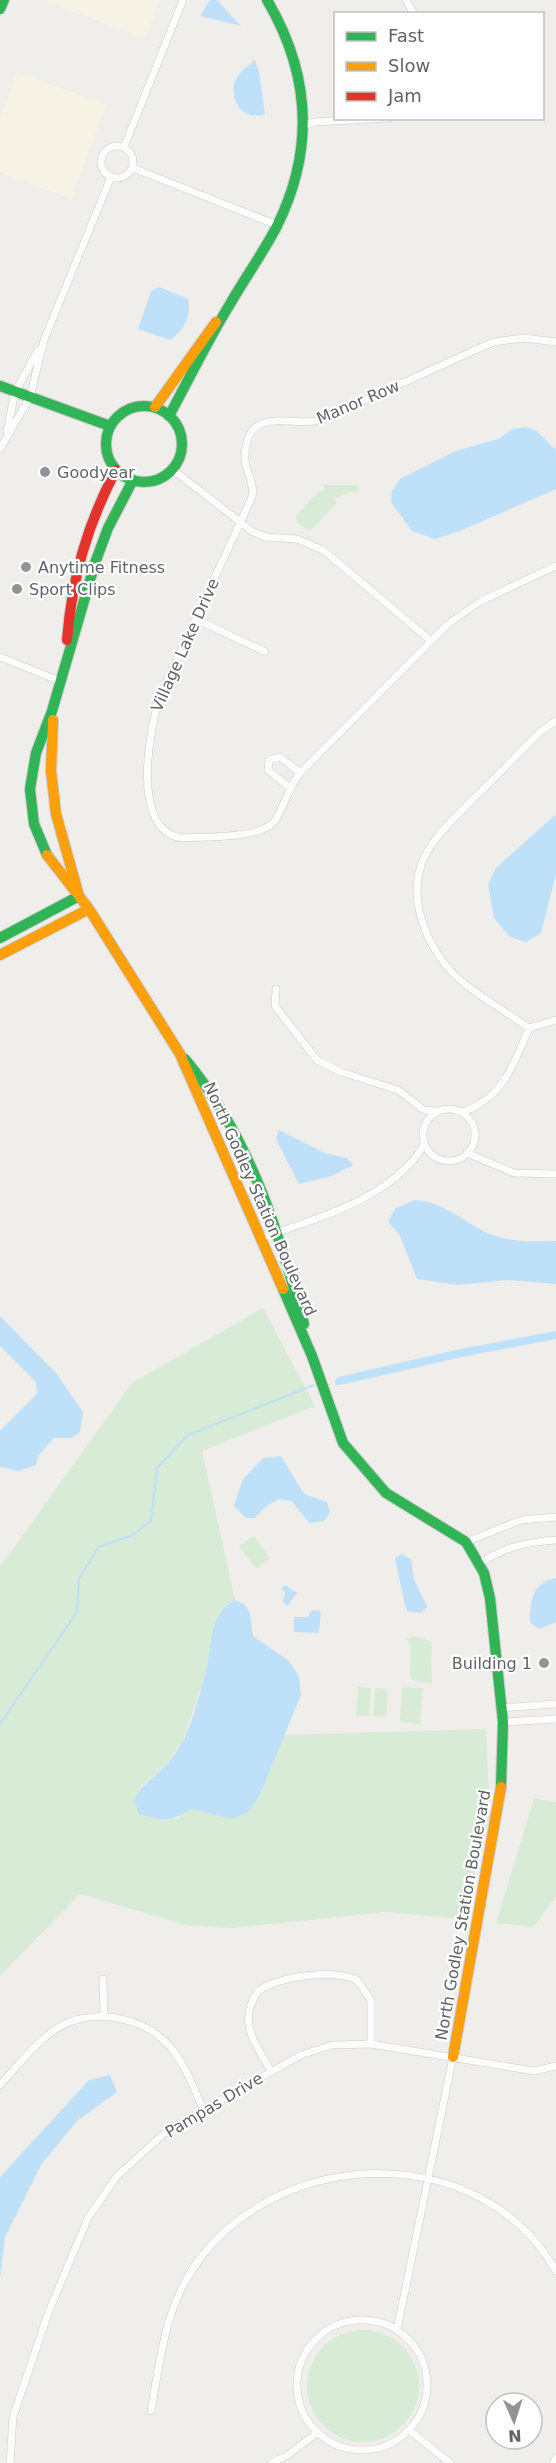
<svg xmlns="http://www.w3.org/2000/svg" width="556" height="2463" viewBox="0 0 556 2463" font-family="'DejaVu Sans',sans-serif">
<rect width="100%" height="100%" fill="#efeeea"/>
<path fill="#f7f3e4" d="M48,0h112l-15,38 -98,-36z
M17,72l89,33 -35,94 -71,-27v-52z"/>
<path fill="#d8ebd6" d="M323,485h35l1,7c-12,-2 -13,3 -22,6l-3,-2 2,8 -25,26h-4l-10,-8 -1,-6 22,-24 7,-3z
M263,1308l52,98 -113,45 33,149 -10,5 -13,31 -7,40 -23,66 -14,20 -26,23 -8,15 6,14 36,5 16,-10 16,3 52,-17 24,-60 202,-6 4,86 -28,104 -76,-7 -154,16 -46,-3 -106,-31 -80,82v-409l132,-184z
M254,1536l16,22 -14,11 -17,-23z
M412,1636l19,5 1,42 -14,-1 -8,-4 1,-30 -4,-9z
M358,1687l13,1 -2,28 -13,-1z
M402,1687l21,1 -3,36 -20,-2z
M375,1688l13,1 -2,28 -13,-1z
M534,1799l22,3v95l-23,30 -37,-4z
M307 2386a56 56 0 1 1 112 0a56 56 0 1 1-112 0Z"/>
<path fill="#bfe0f9" d="M210,0h7l24,26 -41,-10z
M255,60l4,12 6,42c-20,7 -34,-10 -31,-29 2,-11 12,-18 21,-25z
M159,287l29,12c4,15 -4,33 -18,41l-32,-11 13,-38z
M526,427l9,3 21,20v39l-96,42 -25,8 -23,-8 -21,-29 1,-11 8,-12 56,-28 42,-12 15,-10z
M556,814v60l-15,59 -15,9 -16,-5 -16,-19 -6,-34 8,-16z
M279,1130l46,23 22,5 6,7 -21,11 -33,8 -23,-45z
M415,1200c30,1 52,26 80,36 19,6 42,6 61,5v43l-49,-4 -50,5 -40,-6 -17,-43 -12,-15 8,-13z
M0,1316l56,57 27,39 -3,20 -8,6h-18l-16,18 -2,9 -17,6 -19,-4v-36l37,-37 -1,-12 -36,-36z
M281,1456l23,38 23,8 3,10 -6,9 -15,2 -17,-22 -13,-2 -14,8 -10,11h-9l-12,-12 9,-27 20,-21z
M401,1554l10,5 3,21 13,26 -6,7 -13,-1 -3,-6 -10,-48z
M556,1578v44l-17,7 -9,-7c0,-20 2,-40 26,-44z
M285,1585l12,8 -10,13 -4,-4 2,-10 -4,-3z
M235,1600c19,6 15,19 18,36l36,25 10,15 2,19 -41,100 -13,18 -15,6 -40,-10c-21,13 -29,12 -53,5l-5,-14c9,-17 21,-24 34,-37 20,-22 28,-56 36,-84 8,-25 3,-67 31,-79z
M312,1610l9,1 -2,22 -25,-1v-15h14z
M110,2075l7,17 -40,29 -36,44 -36,72 -5,41v-101l89,-97z"/>
<g fill="none" stroke-linecap="round" stroke-linejoin="round">
<path stroke="#bfe0f9" stroke-width="2" d="M0,1724l77,-112 2,-34 20,-31 32,-11 20,-15 6,-53 31,-33 126,-50"/>
<path stroke="#bfe0f9" stroke-width="8" d="M339,1381l122,-28 95,-18"/>
<defs>
<path id="street" d="M406,0l8,14
M304,125l11,-3 73,-4
M101 162a16 16 0 1 1 32 0a16 16 0 1 1-32 0Z
M124,147l59,-147
M133,168l144,57
M556,342l-32,-4 -31,4 -172,78c-29,8 -74,-17 -76,36 -1,15 10,25 7,41l-91,197c-12,34 -31,135 20,144 23,-2 83,2 95,-19 9,-15 13,-32 24,-46l148,-149 33,-23 75,-35
M7,431l8,-39 23,-42
M0,449l30,-52 14,-57 67,-163
M172,469l81,63 13,5 31,2 26,11 107,90
M196,619l69,33
M0,657l60,24
M556,721l-15,10c-23,23 -45,46 -68,68 -17,18 -39,37 -49,59 -20,44 7,99 41,126 20,16 43,29 64,44l27,-8
M290,788l-22,-18 1,-10 11,-3 20,16
M276,989l-1,17 42,54 24,12 57,18 26,20 13,1
M423 1135a26 26 0 1 1 52 0a26 26 0 1 1-52 0Z
M461,1112c40,-11 54,-49 68,-84
M467,1153l47,20 42,1
M261,1238c56,-20 131,-39 163,-93
M466,1542l55,-22 35,-3
M480,1563c25,-16 46,-21 76,-23
M501,1708l55,-4
M503,1722l53,-3
M103,1979l1,38
M271,2071c-16,-28 -34,-49 -13,-80 22,-15 74,-22 99,-11l14,20v44
M0,2085c16,-17 38,-46 59,-58 36,-20 87,-10 113,22 14,17 22,41 32,61
M297 2385a65 65 0 1 1 130 0a65 65 0 1 1-130 0Z
M397,2330l56,-273
M151,2411c10,-56 14,-107 50,-154 87,-112 282,-115 355,14
M409,2430l41,33
M10,2463l3,-46 36,-106 39,-93 29,-42 51,-46 133,-75 31,-10 39,-1 163,27 22,-5
M271,2463l15,-7 31,-23
M553,2463l3,-5"/>
<path id="fast" d="M0,9l4,-9
M0,386l110,40
M106 444a38 38 0 1 1 76 0a38 38 0 1 1-76 0Z
M169,416c20,-37 39,-76 61,-112 15,-26 33,-51 47,-78 38,-77 33,-153 -10,-226
M47,855l-13,-31 -4,-35 6,-36 16,-42 43,-148 13,-35 25,-48
M0,938l79,-42
M185,1059c64,77 93,170 119,265
M283,1289l29,67 31,87 43,50 80,49 18,31 6,25 13,124 -2,65"/>
<path id="slow" d="M155,407l61,-85
M53,720l-2,51 5,43 23,82
M47,855l42,54 91,145 103,235
M0,955l89,-46
M453,2057l48,-270"/>
<path id="jam" d="M67,640c5,-62 20,-115 49,-170"/>
</defs>
<use href="#street" stroke="#cbcccc" stroke-width="8"/>
<use href="#fast" stroke="#cacacb" stroke-width="12"/>
<use href="#slow" stroke="#cacacb" stroke-width="12"/>
<use href="#jam" stroke="#cacacb" stroke-width="12"/>
<use href="#street" stroke="#fdfcfc" stroke-width="7"/>
<use href="#fast" stroke="#30b455" stroke-width="10"/>
<use href="#slow" stroke="#ff9f0a" stroke-width="10"/>
<use href="#jam" stroke="#e5322d" stroke-width="10"/>
</g>
<g fill="#919496" stroke="#fff" stroke-width="2">
<circle cx="45" cy="472" r="6"/>
<circle cx="26" cy="567" r="6"/>
<circle cx="17" cy="589" r="6"/>
<circle cx="544" cy="1663" r="6"/>
</g>
<g text-anchor="middle" dominant-baseline="central" stroke-width="4.5" stroke-linejoin="round" paint-order="stroke">
<g font-size="16" fill="#5f6368" stroke="#fff">
<text transform="translate(358 402) rotate(-23)">Manor Row</text>
<text transform="translate(185 645) rotate(-66)">Village Lake Drive</text>
<text transform="translate(260 1199) rotate(66)">North Godley Station Boulevard</text>
<text transform="translate(463 1915) rotate(-80)">North Godley Station Boulevard</text>
<text transform="translate(214 2105) rotate(-31)">Pampas Drive</text>
</g>
<g font-size="16" fill="#5f6368" stroke="#fff" text-anchor="start">
<text x="57" y="472">Goodyear</text>
<text x="38" y="567">Anytime Fitness</text>
<text x="29" y="589">Sport Clips</text>
<text x="532" y="1663" text-anchor="end">Building 1</text>
</g>
</g>
<rect x="334" y="12" width="210" height="108" fill="#ffffff" stroke="#bfc1c3" stroke-width="1.5"/>
<rect x="346" y="32" width="30" height="9" fill="#30b455" stroke="#bfc1c3" stroke-width="1.5"/>
<text x="388" y="42" font-size="18" fill="#5f6368">Fast</text>
<rect x="346" y="62" width="30" height="9" fill="#ff9f0a" stroke="#bfc1c3" stroke-width="1.5"/>
<text x="388" y="72" font-size="18" fill="#5f6368">Slow</text>
<rect x="346" y="92" width="30" height="9" fill="#e5322d" stroke="#bfc1c3" stroke-width="1.5"/>
<text x="388" y="102" font-size="18" fill="#5f6368">Jam</text>
<g transform="translate(514 2421) rotate(177)"><circle r="28" fill="#ffffff" stroke="#bfc1c3" stroke-width="1.5"/>
<path d="M0-4.5L10 22L0 15L-10 22Z" fill="#919496"/>
<text y="-9" font-size="16" font-weight="bold" text-anchor="middle" fill="#5f6368">N</text>
</g>
</svg>
